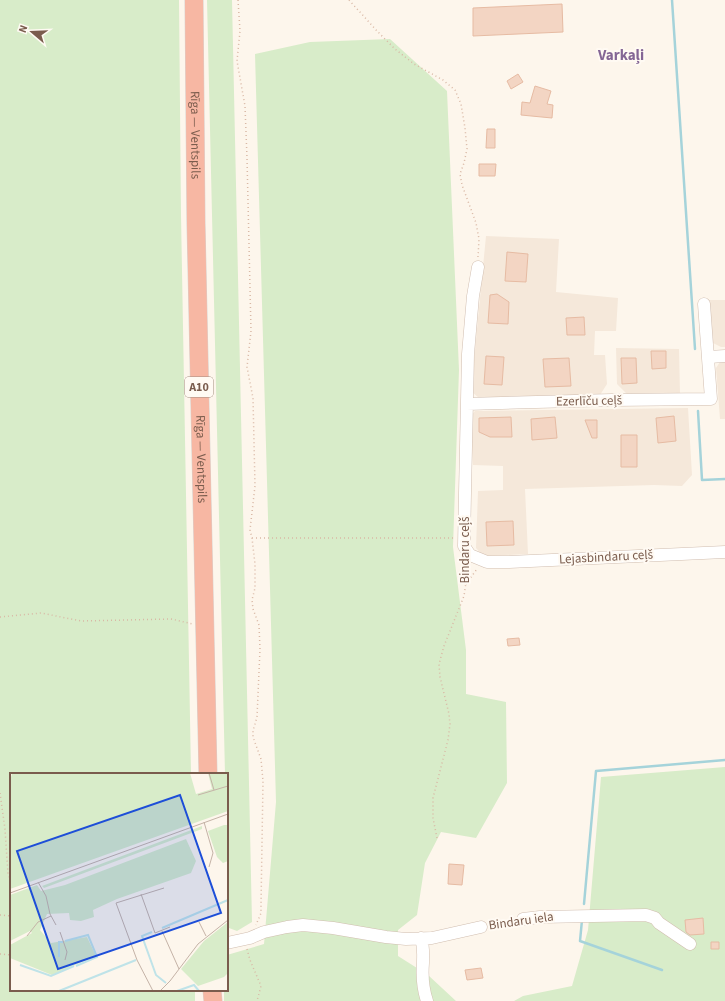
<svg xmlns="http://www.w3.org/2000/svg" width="725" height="1001" viewBox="0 0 725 1001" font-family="'Source Sans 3',sans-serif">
<rect width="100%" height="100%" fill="#fdf6ec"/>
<path fill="#f5e8da" d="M486,236l73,3 -3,53 62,6 -2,33h-21l-1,24h11l2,29 -7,11 -121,3 -8,-7z
M709,300h16v47h-4l-8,-4z
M616,348l63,1 1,45h-53l-10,-10z
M720,362h5v57h-5l-4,-51z
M688,408l4,67 -10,11 -28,-1 -129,4 3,65 -45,2 -7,-8 2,-57 25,-1v-24l-30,-1 -2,-49 4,-5z"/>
<path fill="#d8ecc9" d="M0,0h179l2,215 10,559h-180v216h184v11h-195z
M207,0h25l20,922 -15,9 -8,-3 -2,-64v-90h-2z
M390,39l57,52 12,279 -6,177 13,103v44l40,8 1,81 -31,55 -35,-6 -16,31 -8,52 -19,15v26l30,19 28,26h-232v-11h3v-35l37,-11 12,-142 -21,-748 55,-12z
M725,767v234h-211l9,-5 49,-10 16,-56 13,-153z"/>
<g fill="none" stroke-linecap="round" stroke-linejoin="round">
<path stroke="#a5d3da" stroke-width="2.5" d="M672,0l23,349
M698,411l4,69 23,-1
M584,904l12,-133 129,-11
M582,920l-2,21 82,29"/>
</g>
<path fill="#f3d5c3" stroke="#e6bba3" d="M562,4l1,28 -90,4v-28z
M518,74l5,8 -12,7 -4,-8z
M535,86l16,5 -4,13 6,1 -1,13 -31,-3 1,-13 8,1z
M487,129h8v19h-9z
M479,164h17l-1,12h-16z
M507,252l21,2 -2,28 -21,-1z
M497,294l12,8 -1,22 -20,-1 2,-28z
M584,317l1,18h-18l-1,-17z
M651,351h15v17l-14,1z
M486,356l18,1 -2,28 -18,-1z
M569,358l2,28 -26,1 -2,-28z
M621,358h15l1,25 -15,1z
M674,416l2,25 -18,2 -2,-25z
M511,417l1,20h-22l-11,-5v-14z
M555,417l2,21 -25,2 -1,-21z
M585,420h12v18h-5z
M621,435h16v32h-16z
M513,521l1,24 -27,1 -1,-24z
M519,638l1,7 -12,1 -1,-7z
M449,864l15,1 -2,20 -14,-1z
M703,918l1,16 -14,1 -4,-3 -1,-12z
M711,942h8v7h-8z
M481,968l2,10 -16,2 -2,-10z"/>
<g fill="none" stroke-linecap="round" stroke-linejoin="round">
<defs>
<path id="minor" d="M478,267l-5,29 -5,58 -3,139 -1,53 6,9 17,7h22l216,-10
M709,357l16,-1
M467,404l145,-4 99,-1 -7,-95
M523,919l17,-2 106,-2 9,3 4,5 31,21
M421,938c3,10 2,15 2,25 -1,12 0,26 4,38
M227,943l23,-5 14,-6 23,-5 16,-2 30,3 53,9 20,2 26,-1 49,-11"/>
<g id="highway">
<path id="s1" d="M194,0l2,223 12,551"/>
<path d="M212,990l1,11"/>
</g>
</defs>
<use href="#minor" stroke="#d1beb0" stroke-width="13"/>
<use href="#highway" stroke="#dad1cd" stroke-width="19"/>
<path stroke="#d9b8a5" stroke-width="1.5" stroke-dasharray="1 3" stroke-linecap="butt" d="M238,0l2,31 -3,30 8,45 2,52 4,173 -4,36 6,31 2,88 -5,44 2,8 3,26v24l-3,12 1,9 6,16 1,24 -3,68 -4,14v6l8,22 2,22 -2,125v7l-5,12
M349,0l29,32 17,17 19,15 29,16 12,10 6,14 4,24 2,21 -3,14 -4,11 2,11 14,38 3,16 -1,18
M252,538h202
M466,584l11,-15
M0,617l41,-4 40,8 90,-2 22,5
M0,793l5,36 3,45 3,7
M437,838l-4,-20v-20l15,-58 2,-16 -1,-10 -9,-37 -1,-13 5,-18 20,-50 3,-21 -1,-11
M0,915l11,1
M491,926h13l11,-4
M247,949l3,11 11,26 -4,15
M0,954l11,1"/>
<use href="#minor" stroke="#fff" stroke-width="12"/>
<use href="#highway" stroke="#f7b7a3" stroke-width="18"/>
</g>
<g text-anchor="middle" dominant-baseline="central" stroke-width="4" stroke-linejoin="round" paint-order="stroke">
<rect fill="#fffaf3" stroke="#a28b7f" stroke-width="1" x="185" y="377" width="28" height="20" rx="3"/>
<g font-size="12" font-weight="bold" fill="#7a5c4d">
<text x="199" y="387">A10</text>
</g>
<g font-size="13" fill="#7a5c4d" stroke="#fffaf3">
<text stroke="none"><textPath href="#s1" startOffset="135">Rīga — Ventspils</textPath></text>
<text transform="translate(589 401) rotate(-1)">Ezerlīču ceļš</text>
<text stroke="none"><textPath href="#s1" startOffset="459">Rīga — Ventspils</textPath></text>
<text transform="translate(465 550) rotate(-90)">Bindaru ceļš</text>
<text transform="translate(606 557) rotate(-3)">Lejasbindaru ceļš</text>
<text transform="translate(521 921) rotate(-8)">Bindaru iela</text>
</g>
<g font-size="15" font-weight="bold" fill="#846695" stroke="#fffaf3">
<text x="621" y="55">Varkaļi</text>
</g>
</g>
<g transform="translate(10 773)">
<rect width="218" height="218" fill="#fdf6ec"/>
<path d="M8,0h172l6,21 16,-5 -4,-16h20v38l-218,78v-109l2,-6zM214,52h4v36l-5,2 -6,-6 -9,-26zM192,53v3l-158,59 -2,-2zM176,66l10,22 -5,12 -74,26 -24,11 1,7 -13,4 -11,-1 -1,-7 -22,1 -7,16 11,13 36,-6 9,19 -44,19 -42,-17v-13l22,-12 -2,-2 -20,10v-46l27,-10 4,6 24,-6zM218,149v51l-4,4 -26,9 -17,-17 23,-28z" fill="#d8ecc9"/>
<path fill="none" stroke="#bfe3e8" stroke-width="2" d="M152,155l66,-28M142,159l-10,4 14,39 10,8M55,168l23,-6 9,22 -21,9M49,184v-15h4M10,192l31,11 23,-10M49,218l77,-31M167,218l17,-6 5,6"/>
<path fill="none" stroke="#c5b3a7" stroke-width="1" d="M199,0l5,17M188,22l30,-9M194,49l9,31 -4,14M28,109l8,14 4,18 6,11M0,120l218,-79M131,121l14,39 15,-6M189,149l7,14M152,158l17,38M50,159l7,20 -2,8M17,163l11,-14 13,-6M143,218l-16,-31 -21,-57 48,-15M150,218l10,-10 28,-37 30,-24"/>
<path fill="#1d4ed8" fill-opacity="0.15" stroke="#1d4ed8" stroke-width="2" d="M170,22l41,118 -163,56 -41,-118z"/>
<rect width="218" height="218" fill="none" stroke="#7a5c4d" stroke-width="2"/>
</g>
<g transform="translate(32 32) rotate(289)" stroke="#fffaf3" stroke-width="3" paint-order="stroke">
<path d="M0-3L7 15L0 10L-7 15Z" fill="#7a5c4d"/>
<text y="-6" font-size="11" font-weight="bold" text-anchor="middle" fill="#7a5c4d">N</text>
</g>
</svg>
